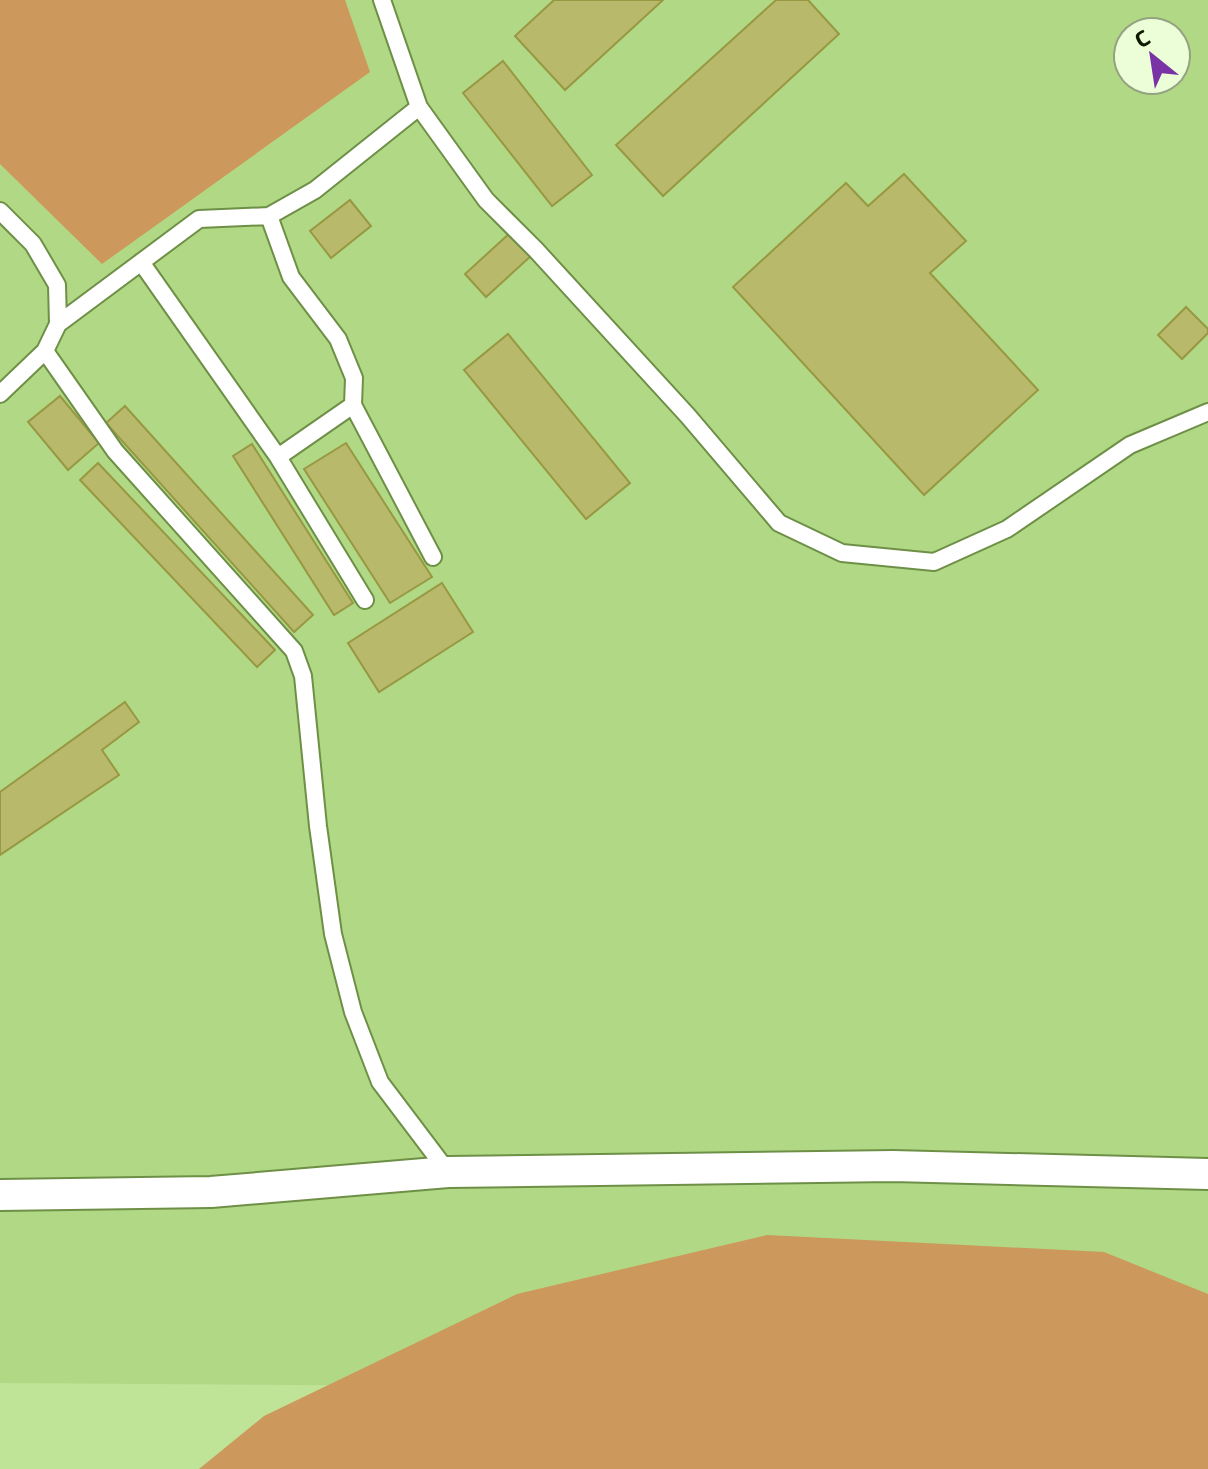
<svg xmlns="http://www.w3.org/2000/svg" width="1208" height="1469" viewBox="0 0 1208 1469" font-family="'Exo 2',sans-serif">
<rect width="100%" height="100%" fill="#bfe397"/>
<path fill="#b1d985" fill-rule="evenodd" d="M0,0h1208v1345l-290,44 -918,-6zM1128,32h48v48h-48z"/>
<path fill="#cd985b" d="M0,0h345l25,72 -268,192 -102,-100z
M767,1235l337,17 104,42v175h-1009l65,-53 253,-122z"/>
<path fill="#b8b96b" stroke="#989843" stroke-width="2" d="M554,0h109l-98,90 -50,-54z
M776,0h32l31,34 -176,162 -47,-51z
M503,61l89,114 -40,31 -89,-113z
M904,174l62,67 -36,32 108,117 -114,105 -191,-208 113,-104 22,23z
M350,200l21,26 -40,32 -21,-27z
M511,232l21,23 -46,42 -21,-23z
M1186,307l22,22v4l-26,26 -24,-24z
M508,334l122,149 -44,36 -122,-149z
M60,396l39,47 -31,27 -40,-48z
M125,406l188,209 -19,17 -188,-209z
M346,443l86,134 -42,26 -86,-134z
M252,444l101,159 -19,12 -101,-159z
M98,463l177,187 -18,17 -177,-187z
M442,583l31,49 -94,60 -31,-49z
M125,702l14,20 -37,28 17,25 -119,80v-63z"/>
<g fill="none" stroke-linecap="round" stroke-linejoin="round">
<defs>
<path id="lane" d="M382,0l37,107 67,93 50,50 152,166 91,107 63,30 92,9 73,-33 123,-84 78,-33
M0,211l33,33 24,41 1,39 -13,27 -45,43
M269,216l22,61 47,62 16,39 -1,27 -75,52
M141,262l137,195 87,143
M58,324l141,-105 70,-3 46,-26 104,-83
M45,351l70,100 179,200 9,25 15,150 15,108 20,78 27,70 68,90
M353,405l80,152"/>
<path id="street" d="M0,1195l211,-3 237,-20 445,-6 315,8"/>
</defs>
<use href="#lane" stroke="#6e8f46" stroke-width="20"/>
<use href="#street" stroke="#6e8f46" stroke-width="34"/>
<use href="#lane" stroke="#fff" stroke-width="16"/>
<use href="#street" stroke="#fff" stroke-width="30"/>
</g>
<g transform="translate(1152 56) rotate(330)"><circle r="38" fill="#ebfed7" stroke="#93a381" stroke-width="2"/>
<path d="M0-6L14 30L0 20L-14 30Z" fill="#7933a6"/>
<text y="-12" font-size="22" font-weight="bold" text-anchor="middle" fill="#0e1a00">С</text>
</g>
</svg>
